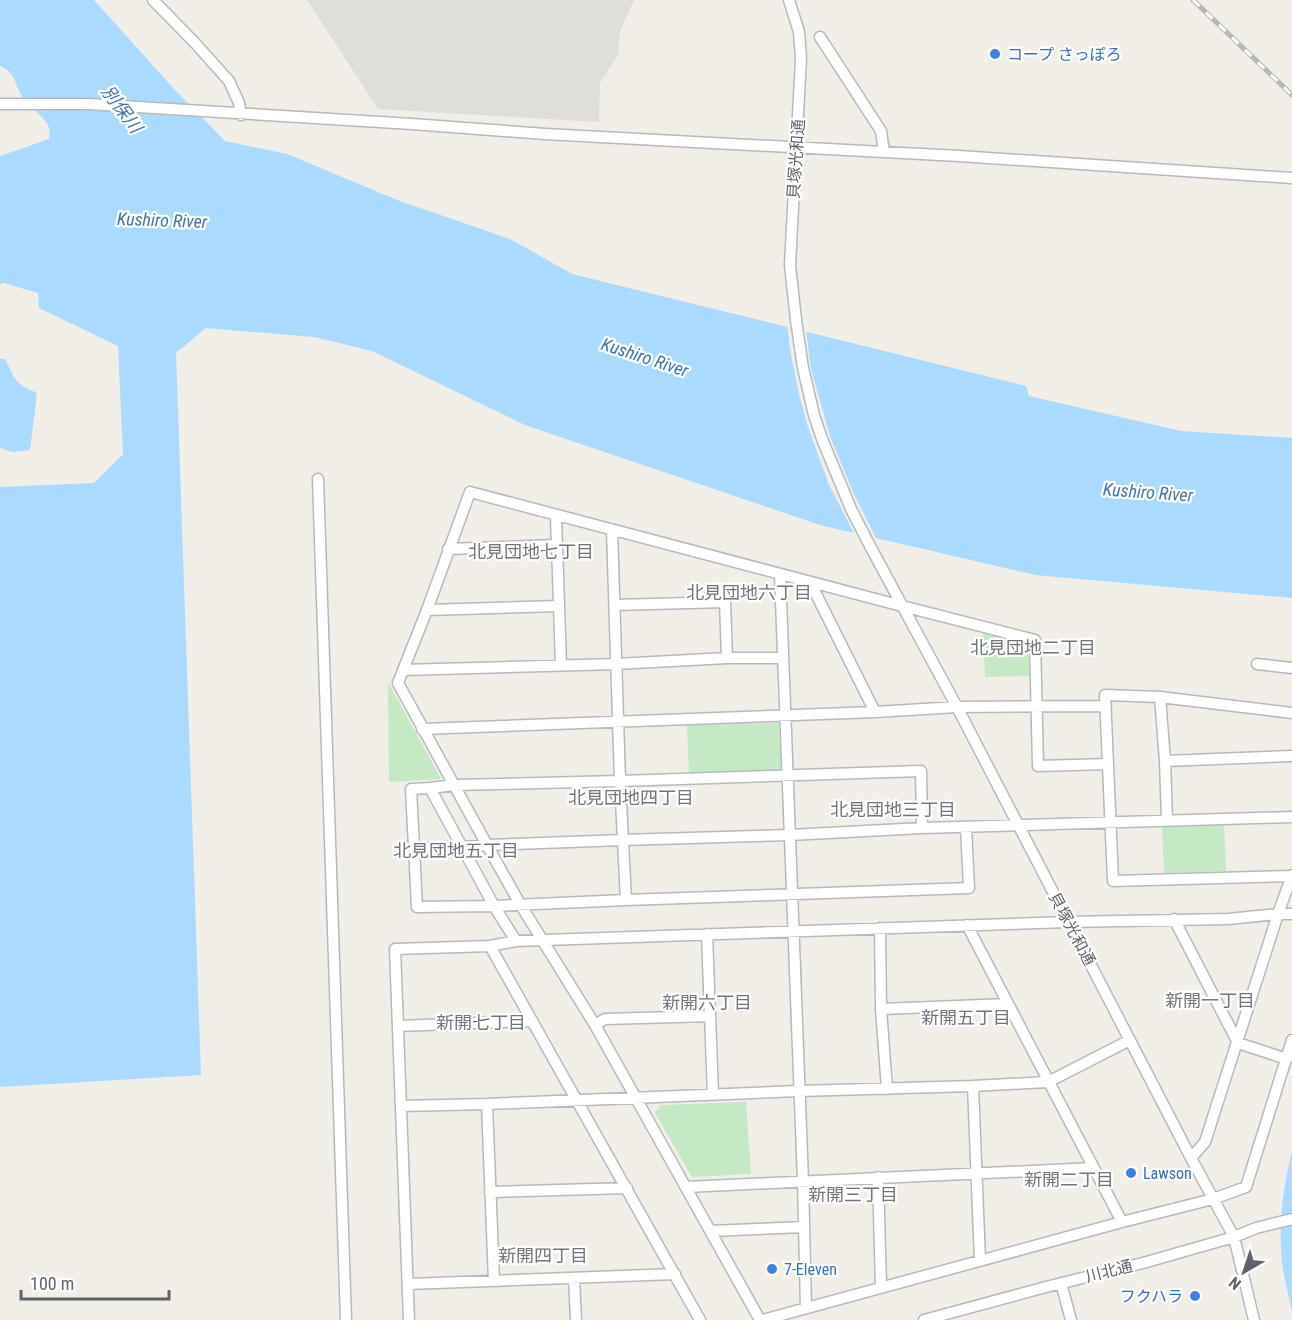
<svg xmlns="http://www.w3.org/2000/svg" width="1292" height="1320" viewBox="0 0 1292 1320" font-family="'Roboto Condensed','Noto Sans JP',sans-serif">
<rect width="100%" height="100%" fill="#f1efe8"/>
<path fill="#e0deda" d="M307,0h327l-14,31 -2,24 -18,28 -1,39 -221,-13z"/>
<path fill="#c5e8c5" d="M983,632l45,12 1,32 -44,1z
M388,682l53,97 -52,3z
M779,723l2,47 -92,3 -2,-48z
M1224,825l2,46 -62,2 -2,-46z
M746,1102l5,72 -59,3 -37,-64 6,-8z"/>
<path fill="#aadaff" d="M0,0h94l81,90 50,51 62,13 110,46 113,39 62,35 454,112 3,10 152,35 111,7v160l-257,-23 -215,-50 -295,-100 -153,-74 -58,-14 -108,-9 -30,25 25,722 -201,12v-600l94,-4 29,-29 -5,-108 -79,-38 -1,-15 -34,-10 -4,1v-128l49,-17c1,-5 1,-9 -1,-14 -7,-11 -18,-19 -26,-29 -9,-13 -4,-22 -22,-30z
M0,359h5c10,20 10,25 32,34l-7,57 -17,2 -13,-4z
M1292,1151v162c-3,-17 -8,-34 -10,-51 -4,-38 1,-74 10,-111z"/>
<path fill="#f1efe8" d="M787,324l19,5 5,40 19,67 23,56 25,50 -22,-5 -27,-52 -21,-58 -9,-33 -8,-39z"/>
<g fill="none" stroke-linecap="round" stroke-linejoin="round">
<defs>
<path id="minor" d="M153,0l42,43 34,38 10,22 2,12
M789,0l10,32 2,26 -11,207 6,55 7,48 11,47 8,24 29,70 19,37 87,161 234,451 43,79 20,83
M820,37l61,94 3,21
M0,104h89l323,20 133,10 414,22 333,22
M318,479l28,841
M556,516l5,149
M612,530l8,251 6,119
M448,549l109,-4
M780,574l23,607 3,127
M810,582l65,130
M615,605l110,-3 2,56
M427,610l132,-4
M1257,664l35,4
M403,670l213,-6 111,-6h56
M1160,697l5,64 2,59
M422,729l453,-17 82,-5 149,-1
M1165,761l127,-5
M430,788l24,-3 166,-4 301,-10 1,57
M414,848l48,-1 25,-2 136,-5 167,-5 132,-7 370,-11
M1292,876l-179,5 -8,-186 55,2 132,16
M1174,919l64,124 49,16
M967,925l155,297
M880,928l1,81 6,80
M707,934l6,161
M516,941l-22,-35 -64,-118 -19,1 6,118 77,-1 132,-6 343,-12 -3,-61
M490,946l210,374
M881,1009l127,-5
M595,1025l10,-6 105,-3
M398,1026l133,-5
M973,1086l7,175
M487,1104l7,177
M401,1106l86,-2 312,-13 174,-5 75,-4 82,-42
M1191,1158l14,-16 73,-228 14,-39
M878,1177l3,110
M686,1187l408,-19
M490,1192l137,-4
M710,1231l94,-4
M574,1278l2,42
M1061,1283l10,37
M408,1284l267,-10
M409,1320l-14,-371 95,-3 26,-5 552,-19 160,-3 50,-5h14
M760,1320l-165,-295 -75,-121 -33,-59 -89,-162 29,-73 43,-118 432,114 133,34 3,126 70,-2
M763,1320l359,-98 91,-23 33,-12 46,-147
M924,1320l122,-33 97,-24 91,-26 22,-9 36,-9"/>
</defs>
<use href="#minor" stroke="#b5b8bc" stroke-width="13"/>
<use href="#minor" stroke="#fff" stroke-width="10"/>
<defs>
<path id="rail" d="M1193,0l99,95"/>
</defs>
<use href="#rail" stroke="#b6b7b8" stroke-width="5"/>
<use href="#rail" stroke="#fff" stroke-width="3" stroke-dasharray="9" stroke-linecap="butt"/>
</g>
<g fill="#3f7fe0" stroke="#fff" stroke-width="2">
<circle cx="995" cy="54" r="6"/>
<circle cx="1131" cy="1173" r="6"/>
<circle cx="772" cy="1269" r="6"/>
<circle cx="1195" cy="1296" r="6"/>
</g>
<g text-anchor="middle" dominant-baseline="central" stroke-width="4.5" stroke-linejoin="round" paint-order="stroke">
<g font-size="16" fill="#366cbe" stroke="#fff" text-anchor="start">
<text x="1007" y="54">コープ さっぽろ</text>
<text x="1143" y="1173">Lawson</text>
<text x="784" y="1269">7-Eleven</text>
<text x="1183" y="1296" text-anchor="end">フクハラ</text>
</g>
<g font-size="16" fill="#5f6368" stroke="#fff">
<text transform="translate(796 159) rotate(-86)">貝塚光和通</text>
<text transform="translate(1072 929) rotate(62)">貝塚光和通</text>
<text transform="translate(1109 1271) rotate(-14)">川北通</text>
</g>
<g font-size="18" font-style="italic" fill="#4174aa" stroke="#fff">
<text transform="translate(122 109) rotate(53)">別保川</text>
<text transform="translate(162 220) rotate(2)">Kushiro River</text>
<text transform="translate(645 357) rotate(18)">Kushiro River</text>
<text transform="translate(1148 492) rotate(4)">Kushiro River</text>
</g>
<g font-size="18" fill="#70757a" stroke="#fff">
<text x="531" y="551">北見団地七丁目</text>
<text x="749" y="592">北見団地六丁目</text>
<text x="1033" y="647">北見団地二丁目</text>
<text x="631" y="797">北見団地四丁目</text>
<text x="893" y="809">北見団地三丁目</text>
<text x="456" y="850">北見団地五丁目</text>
<text x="1210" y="1000">新開一丁目</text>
<text x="707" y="1002">新開六丁目</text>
<text x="966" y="1017">新開五丁目</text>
<text x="481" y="1022">新開七丁目</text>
<text x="1069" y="1179">新開二丁目</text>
<text x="853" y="1194">新開三丁目</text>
<text x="543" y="1255">新開四丁目</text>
</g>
</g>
<g transform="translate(1244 1272) rotate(219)" stroke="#ffffff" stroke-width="4.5" paint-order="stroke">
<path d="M0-4.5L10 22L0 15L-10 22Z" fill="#5f6368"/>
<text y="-9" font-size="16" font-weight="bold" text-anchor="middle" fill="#5f6368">N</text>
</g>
<path d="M21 1290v9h148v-9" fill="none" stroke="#5f6368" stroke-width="3"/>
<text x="30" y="1290" font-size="18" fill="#5f6368" stroke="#ffffff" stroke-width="4.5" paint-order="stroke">100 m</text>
</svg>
